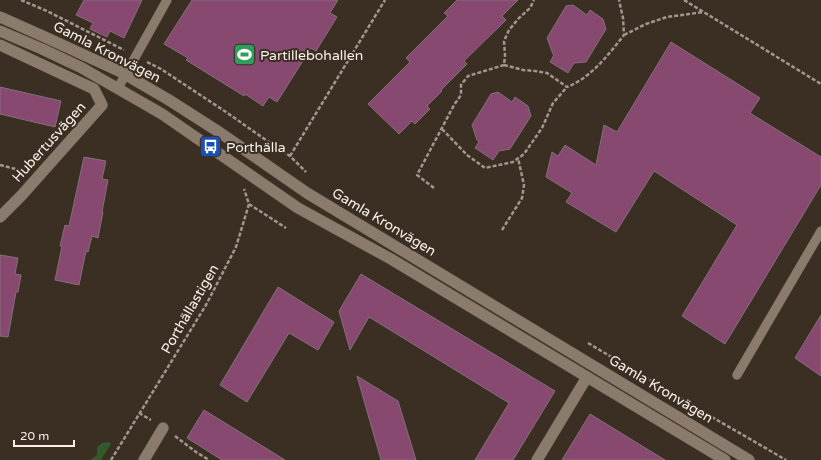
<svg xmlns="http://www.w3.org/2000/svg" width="821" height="460" viewBox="0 0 821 460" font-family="'Varela Round',sans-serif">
<rect width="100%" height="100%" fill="#3b2e23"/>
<path fill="#33582a" d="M109,442l2,2 -10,16h-11l7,-5v-8l5,-4z"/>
<path fill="#874970" stroke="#82707a" d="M84,0h58l-18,38 -14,-7 -3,6 -17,-8 3,-6 -17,-8z
M192,0h146l-8,13 7,4 -21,34 -5,-3 -34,54 -8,-5 -6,9 -18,-12 -1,2 -58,-36 2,-2 -24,-14z
M457,0h61l-16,16 4,4 -42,41 3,3 -26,26 1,1 -15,15 3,3 -15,15 -3,-3 -13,13 -31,-30 42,-42 -4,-4 42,-42 -4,-3z
M573,5l14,10 3,-5 13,9 3,10 -20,33 -12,1 -6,10 -18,-11 4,-7 -1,-1 -6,-16 19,-32z
M671,42l89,56 -10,15 71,44v28l-96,159 -43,-28 55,-91 -83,-54 -38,61 -50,-30 6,-9 -26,-16 6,-25 6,4 7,-11 31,20 8,-40 13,7z
M0,87l61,14 -6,26 -55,-13z
M498,92l14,10 3,-5 13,9 3,10 -21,33 -11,2 -6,9 -18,-12 4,-6 -2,-2 -5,-15 19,-31z
M84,157l22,4 -4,18 6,1 -6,32h1l-5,26 -6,-2 -4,16 -2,-1 -7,34 -24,-5 7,-34h-2l5,-21 4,1z
M0,255l18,3 -3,16 6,1 -3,17h-2l-8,45 -8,-1z
M361,274l194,117 -42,69h-38l34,-57 -140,-86 -19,33 -11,-39z
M278,287l56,35 -16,28 -29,-17 -42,69 -27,-17z
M821,315v61l-26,-18z
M357,376l41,25 18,59h-35z
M204,410l81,50h-63l-35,-22z
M590,414l75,46h-103z"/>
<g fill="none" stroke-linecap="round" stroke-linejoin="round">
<defs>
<path id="service" d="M118,88l49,-88
M737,375l84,-144"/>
<path id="pedestrian" d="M537,460l50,-83"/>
<path id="minor" d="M0,17l45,20 76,35 48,28 50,32 88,61 442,267
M0,31l42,18 40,19 80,46 136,94 93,51 334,201
M0,45l94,44 8,16 -81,91 -21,21
M144,460l19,-32"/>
</defs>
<use href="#service" stroke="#554a40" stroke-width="10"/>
<use href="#pedestrian" stroke="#554a40" stroke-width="12"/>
<use href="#minor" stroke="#554a40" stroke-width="12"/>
<path stroke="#a2978e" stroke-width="2.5" stroke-dasharray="4 2" stroke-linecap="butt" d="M21,0l26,11 77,39
M684,0l137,84
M624,35l22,-11 21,-7 37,-5
M147,62l14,7 65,43 47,33 17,11 16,16
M504,65l19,5 12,1 12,2 20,14c25,-10 41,-32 57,-52l-1,-17 -4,-18
M442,129l25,26 18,13 28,-6 11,-8 18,-26 11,-25 14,-16
M290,156l95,-156
M0,165l23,6
M434,188l-17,-13 37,-70 7,-10v-10l7,-9 36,-11 1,-10 -1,-14 5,-11 10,-12 11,-10 4,-8
M249,204l37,24
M502,230l20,-32 2,-13 -6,-27
M588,343l124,74 74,43
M139,413l12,7
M175,436l21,16 13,8
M111,460l95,-155 30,-58 13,-43 -5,-15"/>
<use href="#service" stroke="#8a7b6d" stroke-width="9"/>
<use href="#pedestrian" stroke="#8a7b6d" stroke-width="11"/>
<use href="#minor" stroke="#8a7b6d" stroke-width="11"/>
</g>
<defs>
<symbol id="stadium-square" viewBox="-11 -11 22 22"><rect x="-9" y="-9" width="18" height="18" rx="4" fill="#2e9e5b" stroke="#3b2e23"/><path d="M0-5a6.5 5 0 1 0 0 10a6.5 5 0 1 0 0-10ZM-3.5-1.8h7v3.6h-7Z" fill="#fff"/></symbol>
<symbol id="bus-square" viewBox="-11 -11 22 22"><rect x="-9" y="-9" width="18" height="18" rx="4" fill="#1a4fb4" stroke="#3b2e23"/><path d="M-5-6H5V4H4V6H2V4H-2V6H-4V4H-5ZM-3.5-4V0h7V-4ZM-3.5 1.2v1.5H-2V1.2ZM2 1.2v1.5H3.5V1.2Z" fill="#fff"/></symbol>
</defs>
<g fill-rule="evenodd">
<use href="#stadium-square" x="232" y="42" width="25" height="25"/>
<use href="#bus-square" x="198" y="134" width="25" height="25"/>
</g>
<g text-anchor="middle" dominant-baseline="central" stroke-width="4" stroke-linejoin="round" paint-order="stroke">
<g font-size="14" fill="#f8f0e8" stroke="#3b2e23">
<text transform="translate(107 52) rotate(27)">Gamla Kronvägen</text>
<text transform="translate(49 142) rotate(-48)">Hubertusvägen</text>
<text transform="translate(384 222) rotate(31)">Gamla Kronvägen</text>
<text transform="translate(190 309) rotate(-60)">Porthällastigen</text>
<text transform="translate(661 389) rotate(31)">Gamla Kronvägen</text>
</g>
<g font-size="14" fill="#f8f0e8" stroke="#3b2e23" text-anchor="start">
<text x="260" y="55">Partillebohallen</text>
<text x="226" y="147">Porthälla</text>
</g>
</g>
<path d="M14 440v6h60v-6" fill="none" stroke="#f8f0e8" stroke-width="2"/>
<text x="20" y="440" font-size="12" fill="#f8f0e8" stroke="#3b2e23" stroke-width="3" paint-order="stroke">20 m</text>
</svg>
